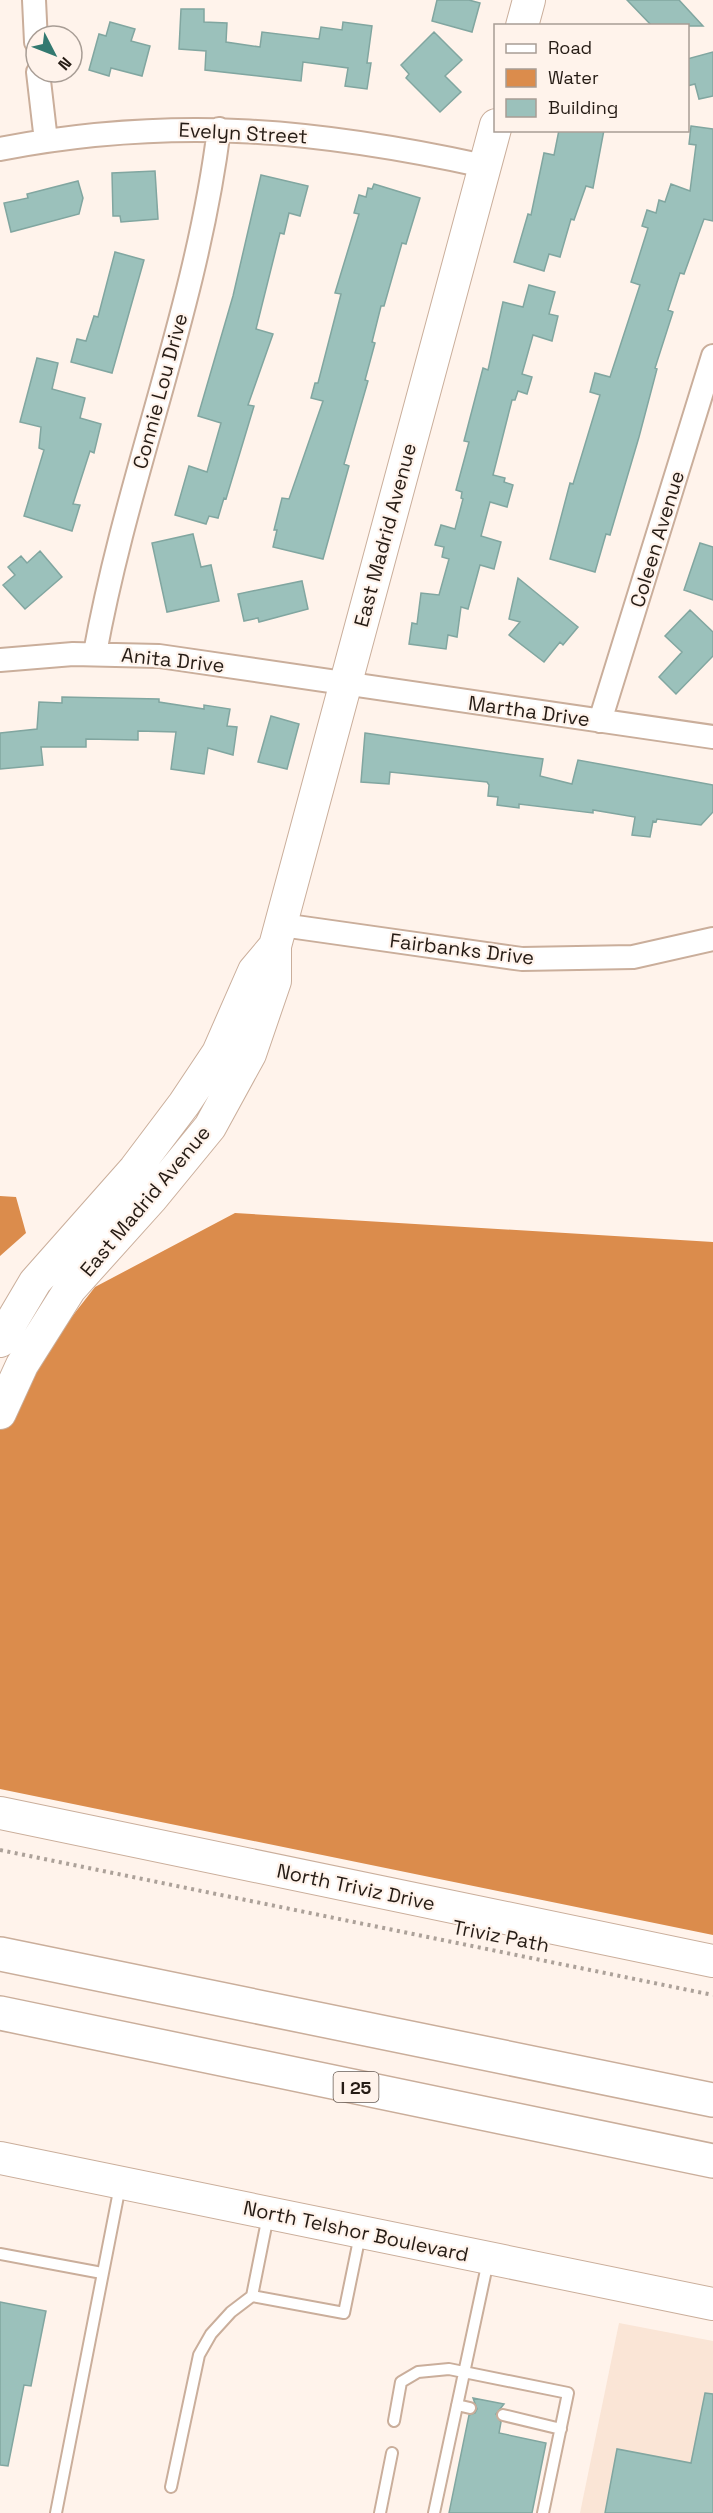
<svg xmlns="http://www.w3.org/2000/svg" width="713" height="2513" viewBox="0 0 713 2513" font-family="'Space Grotesk',sans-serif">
<rect width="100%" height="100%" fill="#fff3eb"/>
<path fill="#fae5d6" d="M619,2323l94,18v172h-133z"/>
<path fill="#db8c4c" d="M0,1196l16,1 10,36 -26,23z
M235,1213l478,29v693l-713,-146v-380l95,-122z"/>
<path fill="#9bc1bb" stroke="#81a6a0" stroke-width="1.5" d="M437,0h32l11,3 -8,29 -40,-11z
M627,0h52l24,26h-51z
M181,9h23v13l23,1 -1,19 34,5 2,-15 57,7 2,-12 21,3 1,-8 29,4 -5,37h4l-4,26 -22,-3 3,-18 -45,-6 -2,19 -96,-11 1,-19 -27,-2z
M110,22l25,7 -4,12 19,5 -8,30 -31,-8 -2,8 -20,-6 10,-36 7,2z
M434,32l28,28 -17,16 16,16 -21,20 -34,-34 3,-4 -8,-9z
M713,52v44l-14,3 -4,-15 -8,2v-27z
M691,126l22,3v92l-9,-2 -20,55 -4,-1 -12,37 5,2 -18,56 2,1 -18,68 -29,98 -4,-1 -11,38 -45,-13 20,-76 3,1 27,-89 -10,-3 5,-19 15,4 30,-92 -9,-3 17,-54 -6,-2 5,-16 9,3 3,-13 6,2 6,-18 19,7 6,-46 -7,-1z
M559,130h45l-11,58 -7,-2 -12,34 -3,-1 -11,38 -11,-3 -5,17 -30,-9 14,-48 3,1 13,-62 10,2z
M155,171l3,48 -37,3 -1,-6h-7l-1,-43z
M261,175l47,11 -8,30 -11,-3 -5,21 -4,-1 -24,96 17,5 -25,71 6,1 -28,93 -2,-1 -6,20 -9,-2 -3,8 -31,-9 14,-49 18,6 14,-49 -23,-7 35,-120z
M78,181l5,17 -4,16 -68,18 -7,-29 24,-5 -1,-4z
M374,184l46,14 -14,46 -4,-1 -18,63h-3l-9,36 3,1 -10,37 3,1 -24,83 5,2 -26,93 -50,-12 4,-17h-3l8,-32 7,1 34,-98 -12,-3 4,-15h3l23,-89 -6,-1 24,-79 -5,-1 5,-18 7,2 2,-9 4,1z
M115,252l29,8 -32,113 -41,-11 6,-23 9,2 8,-25 4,1z
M529,285l26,7 -6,22 9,2 -6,25 -19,-6 -11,39 10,3 -5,17 -9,-3 -3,9h-3l-19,75 12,3 -1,4 9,3 -6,22 -17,-5 -9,34 20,6 -7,27 -14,-4 -12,44 -7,-2 -4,30 -9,-2 -2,14 -37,-5 3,-21 5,1 4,-31 18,2 10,-36 -7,-2 2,-10 -9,-2 6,-20 14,4 8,-30 -2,-1 1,-6 -6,-2 13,-48 -5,-1 19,-73 5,2 15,-68 20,5z
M37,358l21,5 -6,26 33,9 -5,20 21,6 -7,29 -4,-2 -17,53 7,1 -8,26 -48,-15 20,-66 -5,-2 2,-21 -21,-5z
M193,534l8,33 10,-2 8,36 -52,11 -15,-69z
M700,543l13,4v53l-29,-10z
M40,551l22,26 -37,32 -22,-24 12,-10 -7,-8 13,-11 6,7z
M518,578l60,49 -15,18 -3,-3 -16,20 -35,-27 11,-13 -11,-3z
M302,581l6,28 -49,13 -1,-4 -14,3 -6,-27z
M690,610l23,22v24l-37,38 -17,-17 23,-25 -17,-16z
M62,697l97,2v3l45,7v-4l26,4 -3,17 10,1 -4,28 -25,-7 -4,26 -33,-5 5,-37 -38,-1v9l-52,-1v8h-45l2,18 -43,4v-36l37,-4 2,-27 23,1z
M271,716l28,8 -12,45 -29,-7z
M365,733l178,26 -3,17 32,8 6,-24 135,25v27l-12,13 -44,-6 -1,3 -3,-1 -3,16 -18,-2 3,-18 -42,-7v3l-74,-9v4l-22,-3 1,-8 -10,-1 1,-11 -2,-3 -97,-10 -1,12 -28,-2z
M0,2302l46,9 -15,75 -7,-1 -16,81 -8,-1z
M705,2393l8,1v119h-108l12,-64 74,14z
M473,2398l31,6 -8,10 5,8 -2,11 47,10 -14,70h-83l20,-98 6,-2 2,-4z"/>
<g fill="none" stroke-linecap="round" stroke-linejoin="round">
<defs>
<path id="lane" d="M268,2216l-16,80 92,17 16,-78
M0,2254l102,19
M457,2405l13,3
M503,2415l58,14
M394,2421l7,-39 17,-10 31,-3 119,24 -25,120
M171,2487l28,-132 12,-21 20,-22 21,-16
M56,2513l64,-327
M380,2513l12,-60
M434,2513l54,-252"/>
<path id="street" d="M34,0l2,42
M38,72l8,69
M0,149c172,-33 315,-20 484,17
M95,653c32,-177 102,-346 124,-524
M0,660l73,-6 86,2 554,81
M600,721l113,-365
M282,925l240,34 111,-2 80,-18"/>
<path id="secondary" d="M522,26l7,-26
M0,1341l35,-59 100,-113 49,-65 34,-51 36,-82 21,-25
M0,1413l22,-48 48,-76 81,-90 59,-72 40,-73 25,-73v-35l221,-821
M0,1813l713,148
M0,2158l713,146"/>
<path id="highway" d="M0,1954l713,146
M0,2013l713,148"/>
</defs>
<use href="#lane" stroke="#caae9b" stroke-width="14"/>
<use href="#street" stroke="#caae9b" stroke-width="26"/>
<use href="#secondary" stroke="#caae9b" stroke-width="34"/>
<use href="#highway" stroke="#caae9b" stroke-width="36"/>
<path stroke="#aca199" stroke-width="4" stroke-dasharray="3 4.5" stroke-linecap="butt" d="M0,1850l713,145"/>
<use href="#lane" stroke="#fff" stroke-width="10"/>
<use href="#street" stroke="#fff" stroke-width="22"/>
<use href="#secondary" stroke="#fff" stroke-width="32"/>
<use href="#highway" stroke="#fff" stroke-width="33"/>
</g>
<g text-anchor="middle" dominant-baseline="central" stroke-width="4.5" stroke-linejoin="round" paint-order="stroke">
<rect fill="#fff3eb" stroke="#675c55" stroke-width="1.5" x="333.5" y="2072" width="45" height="30" rx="4.5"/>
<g font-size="18" font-weight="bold" fill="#261c15">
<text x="356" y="2087">I 25</text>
</g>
<g font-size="20" fill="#261c15" stroke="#fff3eb">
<text transform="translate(243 133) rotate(3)">Evelyn Street</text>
<text transform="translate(160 391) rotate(-75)">Connie Lou Drive</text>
<text transform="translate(385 535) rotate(-75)">East Madrid Avenue</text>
<text transform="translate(657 539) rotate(-73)">Coleen Avenue</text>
<text transform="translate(173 660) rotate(6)">Anita Drive</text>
<text transform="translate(529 711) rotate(8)">Martha Drive</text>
<text transform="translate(462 949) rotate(7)">Fairbanks Drive</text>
<text transform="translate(145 1201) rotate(-50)">East Madrid Avenue</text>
<text transform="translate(356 1887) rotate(12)">North Triviz Drive</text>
<text transform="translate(501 1936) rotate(11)">Triviz Path</text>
<text transform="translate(356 2231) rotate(12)">North Telshor Boulevard</text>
</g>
</g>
<rect x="494" y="24" width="195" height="108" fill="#fff3eb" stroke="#a89d95" stroke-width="1.5"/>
<rect x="506" y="44" width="30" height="9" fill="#ffffff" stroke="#a89d95" stroke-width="1.5"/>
<text x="548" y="54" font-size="18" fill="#261c15">Road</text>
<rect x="506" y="69" width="30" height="18" fill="#db8c4c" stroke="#a89d95" stroke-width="1.5"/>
<text x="548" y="84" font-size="18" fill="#261c15">Water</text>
<rect x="506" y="99" width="30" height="18" fill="#9bc1bb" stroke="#a89d95" stroke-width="1.5"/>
<text x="548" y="114" font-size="18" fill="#261c15">Building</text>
<g transform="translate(54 54) rotate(132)"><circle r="28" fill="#fff3eb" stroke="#a89d95" stroke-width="1.5"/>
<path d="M0-4.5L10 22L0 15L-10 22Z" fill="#337970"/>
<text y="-9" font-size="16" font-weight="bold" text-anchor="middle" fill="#261c15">N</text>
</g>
</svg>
